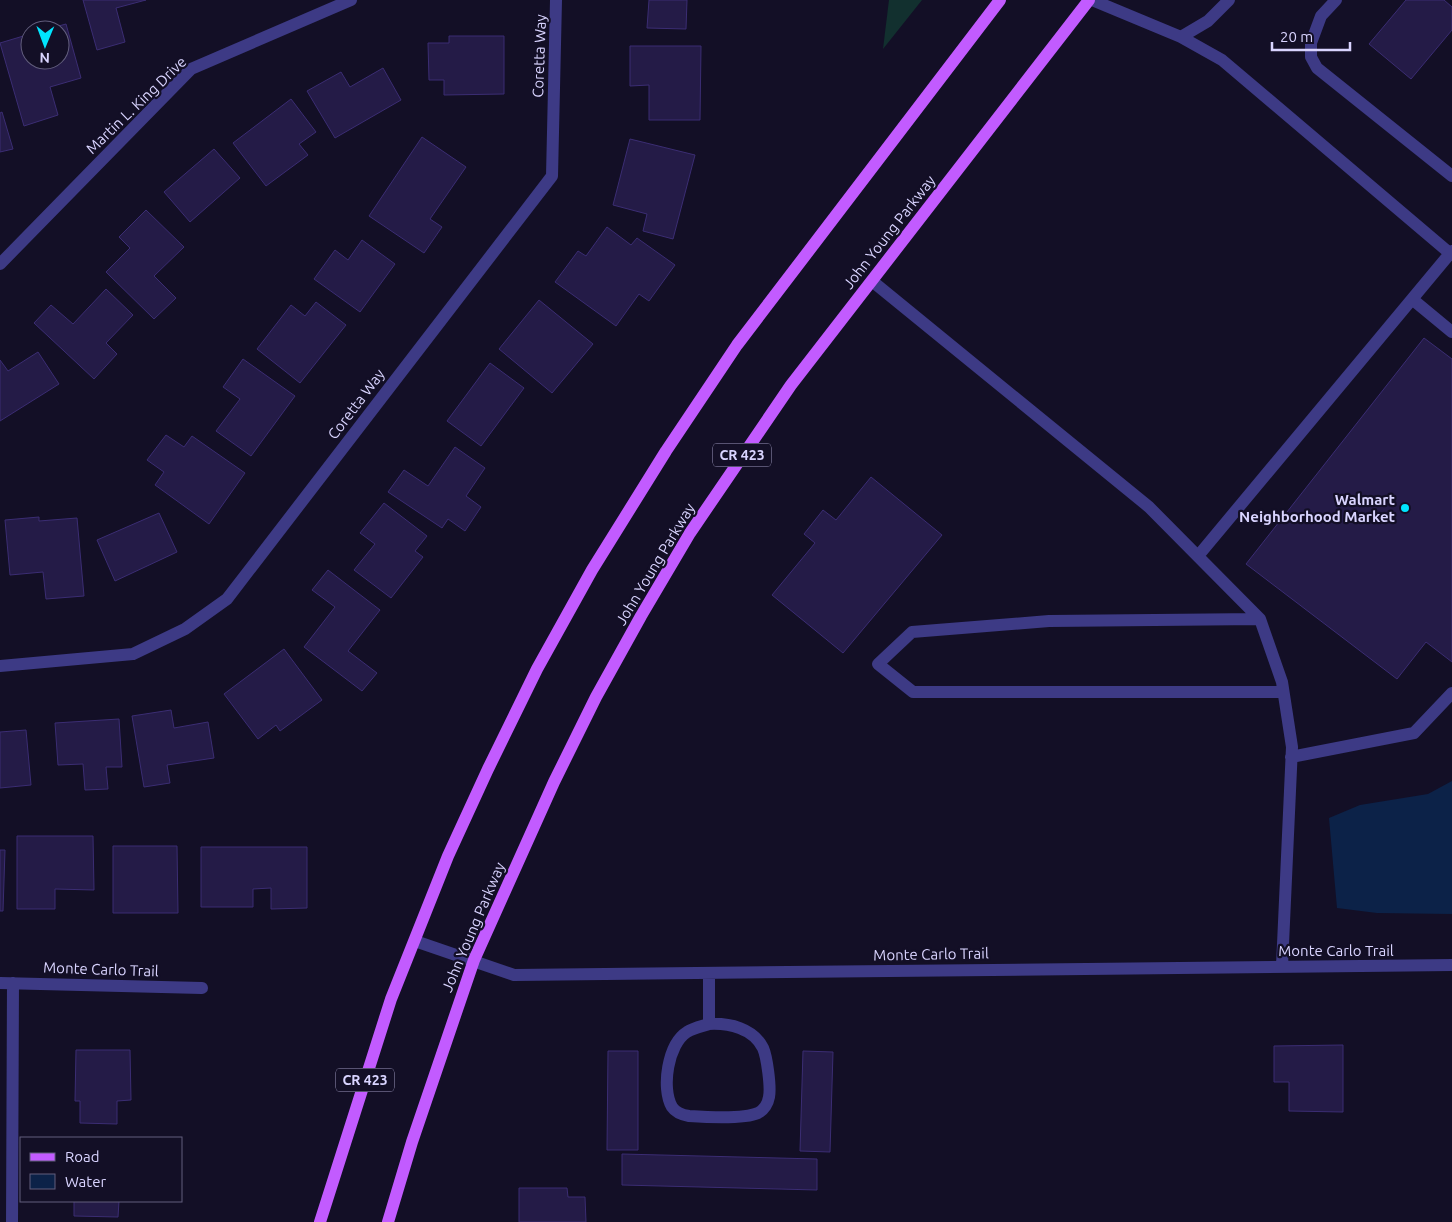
<svg xmlns="http://www.w3.org/2000/svg" width="1452" height="1222" viewBox="0 0 1452 1222" font-family="Ubuntu,sans-serif">
<rect width="100%" height="100%" fill="#130f26"/>
<path fill="#12302f" d="M889,0h33l-39,49z"/>
<path fill="#0c2248" d="M1452,781v133l-75,-1 -40,-5 -8,-90 31,-13 68,-11z"/>
<path fill="#241b47" stroke="#3b2d73" d="M83,0h63l-30,8 9,34 -28,8z
M649,0h38l-1,29 -39,-1z
M1406,0h38l8,7v23l-41,49 -42,-35z
M66,24l15,54 -31,9 8,28 -34,11 -24,-83 30,-9v26h30v-30h-16z
M449,36h55v58l-60,1v-15h-15l-1,-37h21z
M630,46h71l-1,74h-51v-35l-19,1z
M383,68l18,32 -66,38 -28,-47 34,-19 9,15z
M291,99l25,33 -17,12 9,11 -42,31 -33,-43z
M2,112l11,37 -13,3v-39z
M422,137l44,30 -36,52 12,8 -18,26 -55,-37z
M630,139l65,16 -22,84 -30,-8 4,-17 -34,-9z
M214,149l26,29 -50,44 -26,-30z
M146,210l38,37 -30,29 22,22 -22,21 -48,-47 24,-24 -11,-11z
M607,227l24,18 6,-7 38,27 -26,36 -10,-7 -23,32 -61,-44 23,-31 8,5z
M362,240l33,24 -35,48 -46,-33 21,-29 13,10z
M106,289l27,26 -27,28 11,11 -23,25 -60,-56 17,-18 22,19z
M539,300l54,44 -41,49 -53,-44z
M316,302l30,23 -46,58 -43,-34 34,-44 14,11z
M1424,338l28,21v303l-26,-20 -29,37 -151,-115z
M38,352l21,32 -59,37v-61l8,11z
M243,359l52,37 -44,60 -35,-25 24,-32 -17,-12z
M490,363l34,25 -43,58 -34,-25z
M166,435l18,12 8,-11 53,37 -36,51 -54,-39 9,-13 -17,-12z
M455,447l30,21 -19,28 15,11 -16,24 -17,-12 -6,9 -54,-36 16,-22 24,16z
M871,477l71,58 -99,118 -71,-58 43,-52 -11,-9 19,-24 13,10z
M384,503l43,33 -12,15 8,6 -32,41 -37,-28 21,-26 -15,-11z
M159,513l18,39 -62,29 -18,-41z
M39,517v4l38,-3 7,78 -38,3 -3,-27 -33,3 -5,-55z
M328,570l52,40 -32,41 29,22 -15,18 -58,-44 31,-40 -23,-17z
M284,649l38,51 -42,31 -4,-6 -18,14 -34,-45z
M171,710l3,18 34,-6 6,36 -47,7 3,18 -26,4 -12,-71z
M119,719l3,48h-16l2,22 -23,1 -2,-26 -25,1 -3,-42z
M26,730l5,55 -31,3v-56z
M17,836h76l1,54 -39,-1v20h-38z
M113,846h64l1,67h-65z
M201,847h106v61l-36,1v-21l-18,1v18h-52z
M0,850h5l-2,61h-3z
M1343,1045v67l-54,-1v-29h-15v-36z
M76,1050h54l1,50 -14,1v23l-37,-1v-22h-5z
M608,1051h30v99h-31z
M803,1051l30,1 -3,100 -30,-1z
M622,1154l195,5v31l-195,-5z
M519,1188h48l1,9h17l1,25h-67z
M74,1201h45l-1,16 -44,-1z"/>
<g fill="none" stroke-linecap="round" stroke-linejoin="round">
<path stroke="#3d3a85" stroke-width="12" d="M1092,0l89,37 41,23 230,195
M1336,0l-15,16 -10,27v14l6,11 135,108
M1181,37l27,-16 21,-21
M0,264l191,-195 160,-69
M872,281l277,226 111,112 22,63 10,65 -10,219
M1412,299l40,33
M1198,556l254,-305
M1260,619l-211,2 -137,11 -34,32 35,28h370
M0,666l133,-12 52,-25 42,-30 325,-423 4,-176
M1291,757l123,-24 38,-40
M415,941l99,34 938,-10
M0,983l202,5
M709,1024c20,-1 44,4 54,24 4,9 8,39 6,49 -1,6 -5,13 -11,16 -13,6 -53,4 -69,3 -6,-1 -13,-3 -17,-9 -11,-19 -4,-63 15,-75 6,-4 16,-6 22,-8v-51
M12,1222l1,-239"/>
<path stroke="#c25bff" stroke-width="12" d="M320,1222l71,-223 57,-143 40,-87 49,-100 55,-99 74,-119 71,-106 263,-345
M388,1222l24,-80 62,-182 80,-178 42,-85 45,-81 49,-83 101,-148 298,-385"/>
</g>
<circle fill="#00e5ff" stroke="#130f26" stroke-width="2" cx="1405" cy="508" r="5"/>
<g text-anchor="middle" dominant-baseline="central" stroke-width="4.5" stroke-linejoin="round" paint-order="stroke">
<g fill="#130f26" stroke="#9e99be" stroke-width="1">
<rect x="713" y="443.5" width="58" height="23" rx="4"/>
<rect x="336" y="1068.5" width="58" height="23" rx="4"/>
</g>
<g font-size="14" font-weight="bold" fill="#d9d4ff">
<text x="742" y="455">CR 423</text>
<text x="365" y="1080">CR 423</text>
</g>
<g font-size="15" fill="#d9d4ff" stroke="#130f26">
<text transform="translate(539 56) rotate(-88)">Coretta Way</text>
<text transform="translate(136 105) rotate(-44)">Martin L. King Drive</text>
<text transform="translate(889 232) rotate(-52)">John Young Parkway</text>
<text transform="translate(356 404) rotate(-53)">Coretta Way</text>
<text transform="translate(655 564) rotate(-59)">John Young Parkway</text>
<text transform="translate(473 927) rotate(-67)">John Young Parkway</text>
<text x="1336" y="950">Monte Carlo Trail</text>
<text transform="translate(931 954) rotate(-1)">Monte Carlo Trail</text>
<text transform="translate(101 969) rotate(2)">Monte Carlo Trail</text>
</g>
<g font-size="15" font-weight="bold" fill="#d9d4ff" stroke="#130f26" text-anchor="end">
<text x="1395" y="499">Walmart<tspan x="1395" dy="17">Neighborhood Market</tspan></text>
</g>
</g>
<rect x="20" y="1137" width="162" height="65" fill="#130f26" stroke="#625e7d"/>
<rect x="30" y="1153" width="25" height="8" fill="#c25bff" stroke="#625e7d"/>
<text x="65" y="1162" font-size="15" fill="#d9d4ff">Road</text>
<rect x="30" y="1174" width="25" height="15" fill="#0c2248" stroke="#625e7d"/>
<text x="65" y="1187" font-size="15" fill="#d9d4ff">Water</text>
<g transform="translate(45 45) rotate(181)"><circle r="24" fill="#130f26" stroke="#625e7d"/>
<path d="M0-4L9 19L0 12L-9 19Z" fill="#00e5ff"/>
<text y="-8" font-size="14" font-weight="bold" text-anchor="middle" fill="#d9d4ff">N</text>
</g>
<path d="M1272 42v8h78v-8" fill="none" stroke="#d9d4ff" stroke-width="2.5"/>
<text x="1280" y="42" font-size="15" fill="#d9d4ff" stroke="#130f26" stroke-width="4" paint-order="stroke">20 m</text>
</svg>
